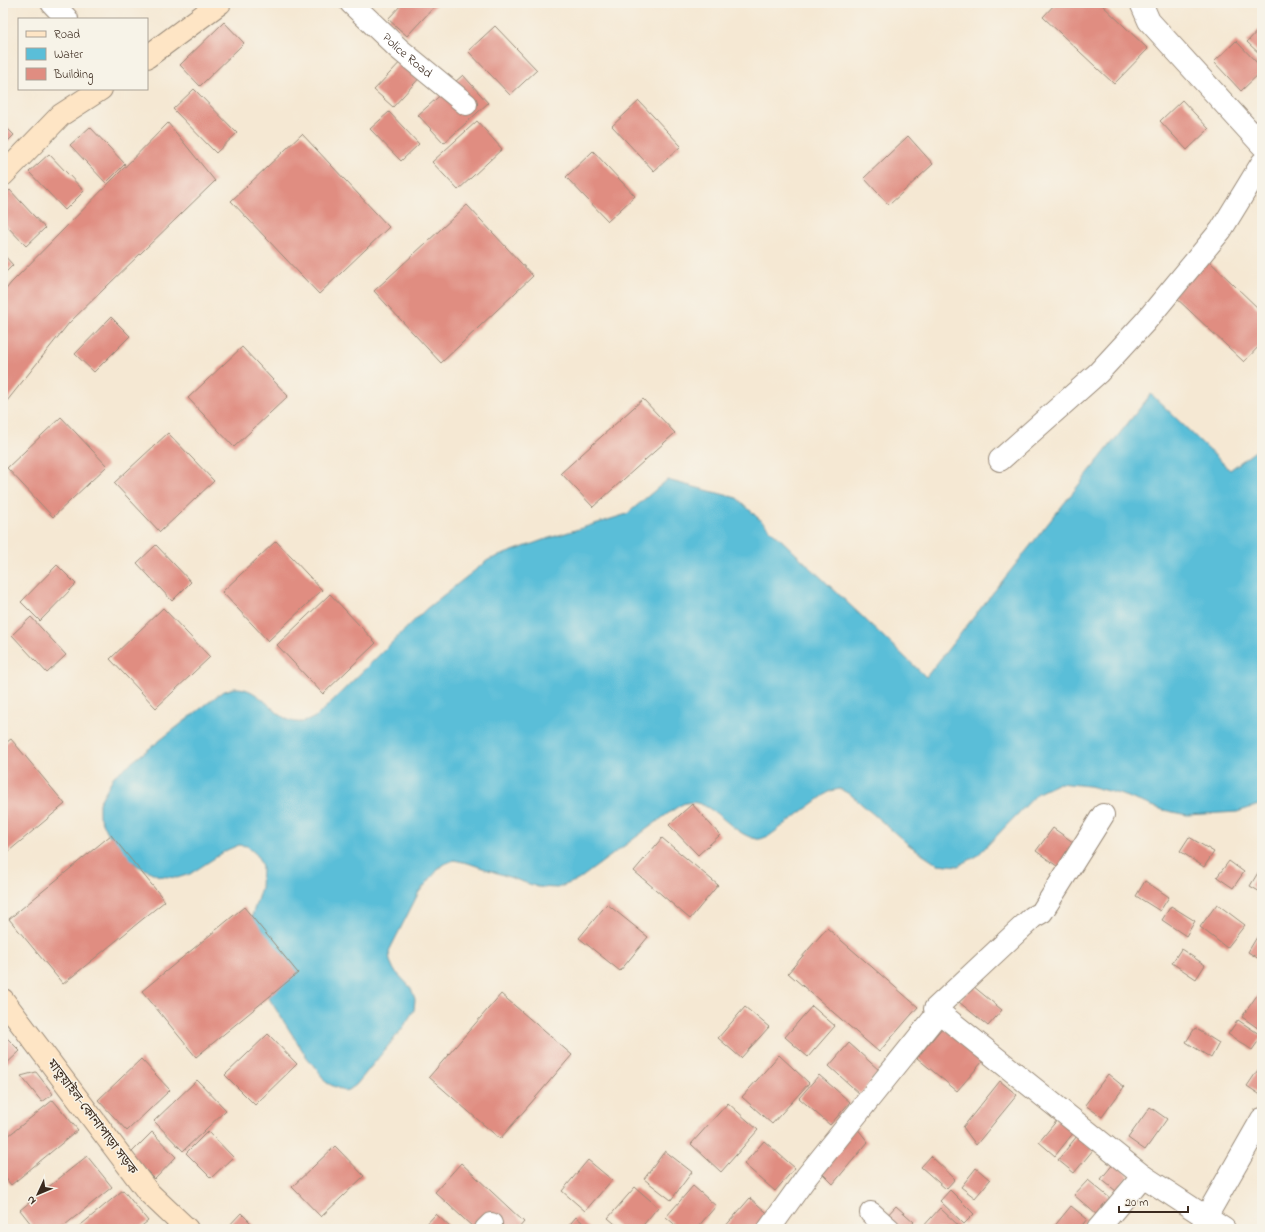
<svg xmlns="http://www.w3.org/2000/svg" width="1265" height="1232" viewBox="0 0 1265 1232" font-family="'Indie Flower','Noto Sans Bengali',sans-serif">
<rect width="100%" height="100%" fill="#f7f3e8"/>
<filter id="ink" filterUnits="userSpaceOnUse"><feTurbulence type="fractalNoise" baseFrequency=".025" numOctaves="2"/><feDisplacementMap in="SourceGraphic" scale="8" xChannelSelector="R" yChannelSelector="G"/><feConvolveMatrix kernelMatrix="1 2 1 2 8 2 1 2 1" color-interpolation-filters="sRGB"/></filter>
<filter id="wash" filterUnits="userSpaceOnUse"><feTurbulence type="fractalNoise" baseFrequency=".012" numOctaves="4" result="noise"/><feDisplacementMap in="SourceGraphic" scale="16" xChannelSelector="R" yChannelSelector="G"/><feGaussianBlur stdDeviation="0.9" result="paint"/><feColorMatrix in="noise" values="0 0 0 0 0 0 0 0 0 0 0 0 0 0 0 0 0 1.4 0 .05"/><feComposite in="paint" operator="in"/></filter>
<g filter="url(#wash)">
<rect width="100%" height="100%" fill="#f5e8d3"/>
<path fill="#5abed8" stroke="#4a747b" d="M1151,394l79,76 32,-24v358l-25,8 -50,3 -24,-5 -44,-16 -30,-8 -30,-3 -21,10 -61,63 -19,10 -20,-2 -29,-19 -58,-50 -11,-6 -10,2 -61,45c-4,1 -9,4 -12,3 -26,-4 -46,-42 -71,-36 -5,1 -11,6 -16,9l-92,68 -21,8 -19,-1 -70,-24 -14,-3 -12,5 -23,27 -30,59 1,10 4,9 17,18 4,11 -1,11 -12,19 -46,56 -10,7 -19,-9 -21,-27 -36,-56 -17,-41 -2,-40 10,-31 1,-22 -5,-11 -10,-9 -8,-1 -12,5 -37,24 -13,4 -18,-2 -21,-10 -19,-15 -13,-20 -7,-15v-13l15,-27 108,-84c4,-1 8,-3 12,-4 30,-2 42,38 69,34 5,-1 10,-4 14,-6l109,-107 62,-49 55,-20 84,-26 40,-34 70,18 189,179z"/>
<g id="blocks">
<path fill="#e08d81" d="M403,3h32l2,1 -30,32 -19,-17z
M1056,3h44l48,46 -34,35 -71,-67z
M224,22l20,21 -44,43 -20,-21z
M495,26l42,44 -27,25 -42,-44z
M1262,26v30l-15,-14z
M1236,41l26,27v3l-21,20 -27,-29z
M405,57l18,17 -30,33 -19,-17z
M463,75l25,28 -44,40 -26,-28z
M194,89l43,44 -21,20 -43,-44z
M1182,100l27,29 -22,21 -27,-29z
M639,101l42,45 -27,25 -42,-45z
M389,112l30,32 -18,17 -31,-32z
M477,121l25,28 -44,41 -26,-28z
M168,123l47,58 -146,142 -66,83v-113l8,-10z
M3,124l11,11 -11,11z
M90,127l35,37 -19,19 -36,-38z
M302,134l87,93 -70,67 -88,-93z
M908,136l25,28 -44,41 -25,-27z
M593,151l42,45 -27,25 -42,-44z
M49,154l35,37 -19,19 -36,-38z
M10,190l35,38 -19,18 -23,-24v-25z
M467,205l66,71 -92,87 -67,-72z
M3,254l10,11 -10,10z
M1207,259l55,53v31l-18,19 -71,-67z
M111,317l19,19 -36,36 -19,-18z
M242,347l46,49 -54,51 -46,-49z
M643,399l32,34 -82,74 -32,-34z
M61,417l46,49 -54,51 -46,-49z
M168,433l46,48 -54,51 -46,-49z
M276,541l46,49 -54,51 -46,-49z
M156,545l35,37 -19,19 -35,-38z
M57,565l19,19 -36,37 -19,-19z
M330,594l46,49 -53,51 -46,-49z
M163,608l47,49 -54,51 -46,-49z
M31,617l35,38 -19,18 -35,-38z
M11,739l54,65 -62,52v-111z
M692,804l28,31 -22,20 -29,-30z
M1053,828l24,17 -16,24 -25,-18z
M111,835l54,66 -102,83 -54,-65z
M1189,837l25,15 -10,15 -24,-16z
M662,838l56,47 -28,34 -56,-48z
M1229,861l15,11 -11,16 -16,-11z
M1259,871l3,2v20l-12,-7z
M1145,881l24,16 -9,14 -24,-15z
M607,904l41,33 -28,34 -41,-33z
M1217,904l28,21 -18,23 -27,-21z
M1171,906l24,15 -9,15 -24,-16z
M244,907l54,66 -102,84 -54,-66z
M827,928l91,79 -39,45 -91,-79z
M1257,937l5,3v21l-14,-9z
M1181,949l24,16 -9,14 -24,-16z
M973,986l29,24 -14,16 -29,-24z
M1262,988v43l-20,-14z
M501,994l71,61 -72,84 -71,-62z
M812,1006l23,20 -27,31 -23,-20z
M745,1007l24,20 -28,31 -23,-20z
M1238,1020l24,16 -10,14 -24,-16z
M943,1027l40,34 -26,30 -40,-33z
M1195,1028l24,15 -8,15 -25,-16z
M3,1034l17,17 -17,16z
M268,1034l29,30 -42,41 -30,-30z
M849,1043l31,28 -20,23 -31,-28z
M779,1055l30,28 -37,41 -30,-27z
M141,1059l29,31 -43,41 -29,-31z
M1262,1064v32l-15,-10z
M36,1072l17,22 -11,8 -21,-26z
M1108,1074l16,13 -22,30 -17,-12z
M819,1075l31,27 -20,23 -31,-27z
M197,1080l29,30 -43,41 -29,-30z
M1000,1081l17,14 -41,50 -13,-18z
M53,1100l25,30 -67,55 -8,-10v-35z
M728,1103l30,27 -37,42 -30,-28z
M1150,1107l17,12 -22,31 -17,-12z
M1058,1119l16,13 -19,24 -16,-14z
M856,1127l12,15 -35,42 -14,-14z
M208,1131l25,26 -22,21 -25,-25z
M152,1132l24,25 -21,22 -25,-25z
M1077,1136l16,14 -19,23 -16,-13z
M764,1141l31,27 -20,23 -31,-27z
M335,1146l29,30 -43,41 -29,-30z
M665,1151l27,21 -21,28 -27,-21z
M87,1156l25,31 -52,42h-25l-15,-19z
M931,1156l24,23 -9,10 -25,-22z
M588,1160l24,20 -27,31 -23,-20z
M461,1163l63,59 -6,7h-43l-40,-37z
M1114,1163l15,12 -13,16 -15,-12z
M976,1168l14,12 -15,18 -14,-11z
M1088,1180l23,19 -14,16 -23,-20z
M693,1186l23,20 -20,23h-16l-14,-12z
M635,1187l23,20 -18,22h-19l-13,-11z
M123,1190l25,31 -10,8h-62z
M950,1190l24,24 -10,10 -24,-23z
M750,1198l23,20 -9,11h-41z
M896,1206l18,16 -7,7h-12l-11,-10z
M1071,1206l16,13 -8,10h-27z
M940,1208l21,20 -1,1h-39z
M241,1213l16,16h-31z
M436,1214l16,15h-30z
M576,1217l14,12h-24z"/>
</g>
</g>
<g filter="url(#ink)">
<use href="#blocks" fill-opacity="0" stroke="#988978" stroke-width="1"/>
<g fill="none" stroke-linecap="round" stroke-linejoin="round">
<defs>
<g id="minor">
<path d="M52,3l15,16"/>
<path id="s1" d="M351,3l48,46 67,55"/>
<path d="M1142,3v2l7,16 113,124"/>
<path d="M1000,460l98,-87 47,-51 76,-92 41,-67"/>
<path d="M1103,815l-61,97 -9,5 -98,92 208,167 81,53"/>
<path d="M871,1213l18,16"/>
<path d="M486,1229l5,-5"/>
<path d="M769,1229l38,-53 132,-164"/>
<path d="M1098,1229l45,-53"/>
<path d="M1202,1229l4,-12 56,-98"/>
</g>
<path id="secondary" d="M147,57l73,-54
M3,175l58,-60 40,-26
M3,1000l145,192 39,37"/>
</defs>
<use href="#minor" stroke="#988978" stroke-width="24"/>
<use href="#secondary" stroke="#988978" stroke-width="24"/>
<use href="#minor" stroke="#fff" stroke-width="22"/>
<use href="#secondary" stroke="#fee5c5" stroke-width="22"/>
</g>
</g>
<g text-anchor="middle" dominant-baseline="central" stroke-width="3" stroke-linejoin="round" paint-order="stroke">
<g font-size="13" fill="#3b2a1e" stroke="#f7f3e8">
<text stroke="none"><textPath href="#s1" startOffset="77">Police Road</textPath></text>
<text transform="translate(92 1117) rotate(53)">মাতুয়াইল-কোনাপাড়া সড়ক</text>
</g>
</g>
<rect width="1265" height="1232" fill="none" stroke="#f7f3e8" stroke-width="16"/>
<rect x="18" y="18" width="130" height="72" fill="#f7f3e8" stroke="#aca397"/>
<rect x="26" y="31" width="20" height="6" fill="#fee5c5" stroke="#aca397"/>
<text x="54" y="38" font-size="12" fill="#3b2a1e">Road</text>
<rect x="26" y="48" width="20" height="12" fill="#5abed8" stroke="#aca397"/>
<text x="54" y="58" font-size="12" fill="#3b2a1e">Water</text>
<rect x="26" y="68" width="20" height="12" fill="#e08d81" stroke="#aca397"/>
<text x="54" y="78" font-size="12" fill="#3b2a1e">Building</text>
<g transform="translate(38 1194) rotate(226)" stroke="#f7f3e8" stroke-width="3" paint-order="stroke">
<path d="M0-3L7 15L0 10L-7 15Z" fill="#3b2a1e"/>
<text y="-6" font-size="11" font-weight="bold" text-anchor="middle" fill="#3b2a1e">N</text>
</g>
<path d="M1119 1206v6h69v-6" fill="none" stroke="#3b2a1e" stroke-width="2"/>
<text x="1125" y="1206" font-size="12" fill="#3b2a1e" stroke="#f7f3e8" stroke-width="3" paint-order="stroke">20 m</text>
</svg>
